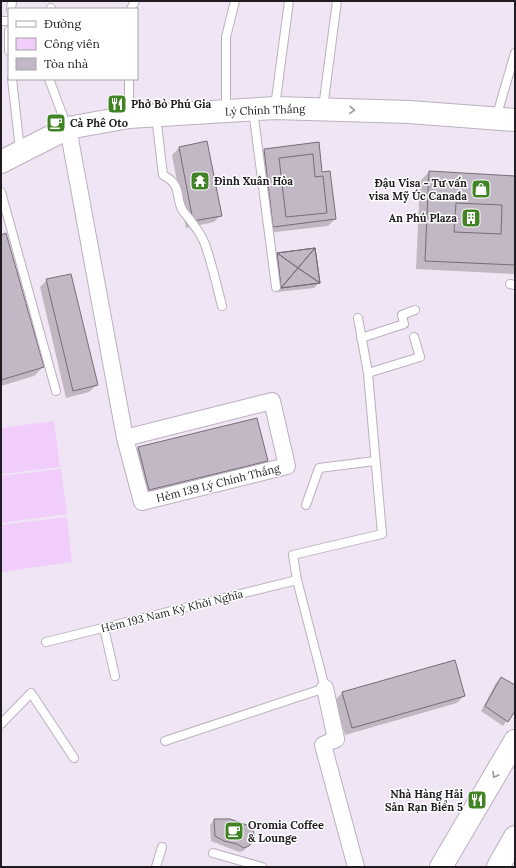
<svg xmlns="http://www.w3.org/2000/svg" width="516" height="868" viewBox="0 0 516 868" font-family="Lora,serif">
<rect width="100%" height="100%" fill="#f0e5f4"/>
<path fill="#f0cdfb" d="M54,421l6,46 -59,7v-46z
M61,469l6,45 -66,9v-47z
M67,517l5,45 -71,10v-47z"/>
<path fill="#0003" d="M206,142l15,73 -7,7 -28,6 -14,-73 7,-7z
M264,149l57,24 14,46 -7,7 -61,7 -10,-76z
M429,172l86,5v97l-99,-5 4,-88z
M1,236l42,131 -9,9 -33,10z
M277,254l42,29 -5,5 -37,4 -4,-34z
M47,280l50,105 -8,7 -23,6 -26,-111z
M138,448l129,12 -12,12 -118,29 -10,-41z
M454,661l10,35 -7,7 -112,32 -10,-35 7,-7z
M501,678l14,9v22l-12,17 -22,-15 15,-28z
M214,820l34,26 -5,5 -4,1 -28,-11 -1,-16z"/>
<path fill="#c2b7c5" stroke="#766d79" d="M207,141l15,75 -29,5 -14,-74z
M319,142l3,30 8,-1 6,48 -63,8 -9,-78z
M313,154l2,23 8,-1 4,37 -41,4 -7,-59z
M429,171l86,5v89l-90,-4z
M456,203l46,2 -1,29 -47,-2z
M6,233l38,134 -43,13v-145z
M315,248l5,35 -39,5 -4,-35z
M315,248l5,35 -22,-15z
M315,248l-17,20 -21,-15z
M277,253l21,15 -17,20z
M298,268l22,15 -39,5z
M71,274l27,111 -25,6 -27,-112z
M257,418l11,43 -119,29 -11,-43z
M455,660l10,36 -113,32 -10,-36z
M501,677l14,8v26l-7,11 -23,-16z
M214,819h16l22,8 3,11 -6,8 -5,2 -7,-4 -13,-3 -9,-5z"/>
<g fill="none" stroke-linecap="round" stroke-linejoin="round">
<defs>
<path id="lane" d="M11,9l1,-8
M51,9v-1
M131,9l4,-8
M1,21h8
M9,31v20
M12,79l8,71
M49,79l18,48
M129,79v38
M275,107l14,-106
M323,108l14,-107
M253,110l23,177
M226,111v-74l9,-36
M156,116l7,59c21,11 11,22 20,36 8,10 17,20 22,33 7,20 12,42 17,62
M496,118l19,-65
M1,192l55,199
M510,284l5,1
M361,338l43,-14 -2,-9 13,-5
M368,373l52,-16 -6,-20
M306,505l13,-37 56,-7
M104,628l11,48
M46,642l251,-62
M1,724l30,-31 43,65
M165,741l160,-53 -28,-108 -4,-25 89,-21 -14,-161 -10,-55
M213,853l49,14
M156,867l6,-20"/>
<path id="street" d="M68,128l57,310 17,64 145,-36 -15,-65 -147,37
M325,688l11,51 -13,6 33,122"/>
<path id="secondary" d="M1,162l67,-34 61,-11 146,-9 134,4 106,8"/>
<path id="primary" d="M441,867l74,-126
M498,867l17,-30"/>
</defs>
<use href="#lane" stroke="#bbb0be" stroke-width="10"/>
<use href="#street" stroke="#bbb0be" stroke-width="18"/>
<use href="#secondary" stroke="#bbb0be" stroke-width="24"/>
<use href="#primary" stroke="#bbb0be" stroke-width="24"/>
<use href="#lane" stroke="#fff" stroke-width="8"/>
<use href="#street" stroke="#fff" stroke-width="16"/>
<use href="#secondary" stroke="#fff" stroke-width="22"/>
<use href="#primary" stroke="#fff" stroke-width="22"/>
</g>
<defs><path id="oneway-chevron" d="M-2-3.5L2.5 0L-2 3.5" fill="none" stroke-width="1.6" stroke-linecap="round" stroke-linejoin="round"/></defs>
<g stroke="#9a989b">
<use href="#oneway-chevron" transform="translate(352 110) rotate(2)"/>
<use href="#oneway-chevron" transform="translate(495 775) rotate(121)"/>
</g>
<defs>
<symbol id="restaurant-square" viewBox="-11 -11 22 22"><rect x="-9" y="-9" width="18" height="18" rx="4" fill="#418325" stroke="#fff"/><path d="M-5-6h1v4h1v-4h1v4h1v-4h1v5L-1.5 .5V6h-2V.5L-5-1ZM5-6V6H3V1.5H1.5Q1.5-4 5-6Z" fill="#fff"/></symbol>
<symbol id="cafe-square" viewBox="-11 -11 22 22"><rect x="-9" y="-9" width="18" height="18" rx="4" fill="#418325" stroke="#fff"/><path d="M-5.5-4.5H6V0H3Q3 3.5 0 3.5H-2.5Q-5.5 3.5-5.5 0ZM3-3.2v2h1.7v-2ZM-6 4.5H4V6H-6Z" fill="#fff"/></symbol>
<symbol id="temple-square" viewBox="-11 -11 22 22"><rect x="-9" y="-9" width="18" height="18" rx="4" fill="#418325" stroke="#fff"/><path d="M0-6L5-2H3V0L6.5 2.5H4V6H1.5V3h-3V6H-4V2.5H-6.5L-3 0V-2H-5Z" fill="#fff"/></symbol>
<symbol id="shop-square" viewBox="-11 -11 22 22"><rect x="-9" y="-9" width="18" height="18" rx="4" fill="#418325" stroke="#fff"/><path d="M-5-2.5h2.3a2.7 3.5 0 0 1 5.4 0H5L5.5 6h-11ZM-1.5-2.5h3a1.5 2.3 0 0 0-3 0Z" fill="#fff"/></symbol>
<symbol id="building-square" viewBox="-11 -11 22 22"><rect x="-9" y="-9" width="18" height="18" rx="4" fill="#418325" stroke="#fff"/><path d="M-4-6H4V6H1V3H-1V6H-4ZM-2.5-4.3h1.7v1.8h-1.7ZM.8-4.3h1.7v1.8H.8ZM-2.5-1h1.7V.8h-1.7ZM.8-1h1.7V.8H.8Z" fill="#fff"/></symbol>
</defs>
<g fill-rule="evenodd">
<use href="#restaurant-square" x="106" y="93" width="22" height="22"/>
<use href="#cafe-square" x="45" y="112" width="22" height="22"/>
<use href="#temple-square" x="189" y="170" width="22" height="22"/>
<use href="#shop-square" x="470" y="178" width="22" height="22"/>
<use href="#building-square" x="460" y="207" width="22" height="22"/>
<use href="#restaurant-square" x="466" y="789" width="22" height="22"/>
<use href="#cafe-square" x="223" y="820" width="22" height="22"/>
</g>
<g text-anchor="middle" dominant-baseline="central" stroke-width="3" stroke-linejoin="round" paint-order="stroke">
<g font-size="11" font-weight="bold" fill="#1f1b20" stroke="#fff" text-anchor="start">
<text x="131" y="104">Phở Bò Phú Gia</text>
<text x="70" y="123">Cà Phê Oto</text>
<text x="214" y="181">Đình Xuân Hòa</text>
<text x="467" y="183" text-anchor="end">Đậu Visa - Tư vấn<tspan x="467" dy="13">visa Mỹ Úc Canada</tspan></text>
<text x="457" y="218" text-anchor="end">An Phú Plaza</text>
<text x="463" y="794" text-anchor="end">Nhà Hàng Hải<tspan x="463" dy="13">Sản Rạn Biển 5</tspan></text>
<text x="248" y="825">Oromia Coffee<tspan x="248" dy="13">&amp; Lounge</tspan></text>
</g>
<g font-size="11" fill="#1f1b20" stroke="#fff">
<text transform="translate(265 110) rotate(-2)">Lý Chính Thắng</text>
<text transform="translate(218 483) rotate(-14)">Hẻm 139 Lý Chính Thắng</text>
<text transform="translate(172 611) rotate(-14)">Hẻm 193 Nam Kỳ Khởi Nghĩa</text>
</g>
</g>
<rect width="516" height="868" fill="none" stroke="#1f1b20" stroke-width="4"/>
<rect x="8" y="8" width="130" height="72" fill="#ffffff" stroke="#a5a4a6"/>
<rect x="16" y="21" width="20" height="6" fill="#ffffff" stroke="#a5a4a6"/>
<text x="44" y="28" font-size="12" fill="#1f1b20">Đường</text>
<rect x="16" y="38" width="20" height="12" fill="#f0cdfb" stroke="#a5a4a6"/>
<text x="44" y="48" font-size="12" fill="#1f1b20">Công viên</text>
<rect x="16" y="58" width="20" height="12" fill="#c2b7c5" stroke="#a5a4a6"/>
<text x="44" y="68" font-size="12" fill="#1f1b20">Tòa nhà</text>
</svg>
